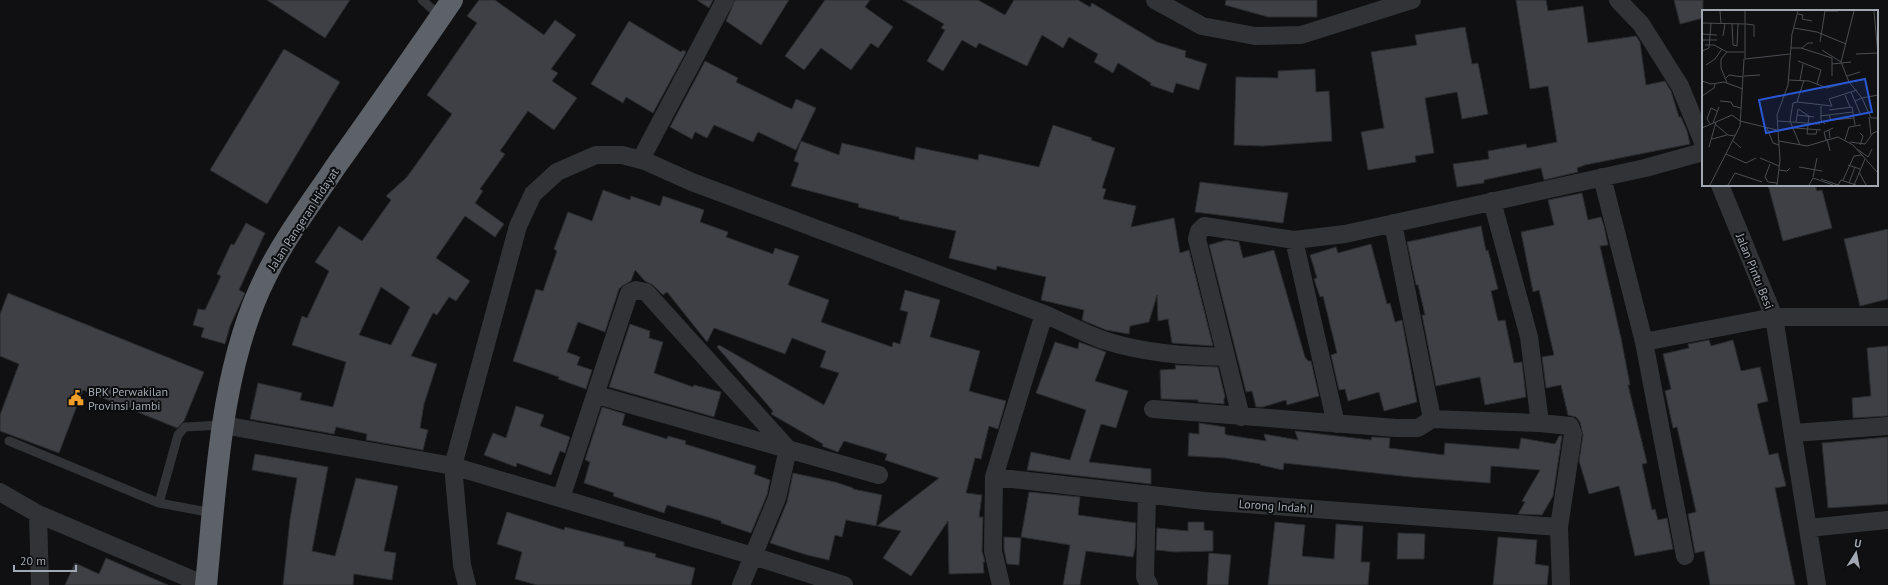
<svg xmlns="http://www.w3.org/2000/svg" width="1888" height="585" viewBox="0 0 1888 585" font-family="'PT Sans',sans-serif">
<rect width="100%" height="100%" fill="#101012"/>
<path fill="#3f4045" stroke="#2a2b2e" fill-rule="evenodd" d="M267,0h83l-25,38z
M479,0h16l49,35 11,-15 21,15 -25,34 7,4 -6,8 25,17 -23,32 -26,-19 -28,40 5,3 -25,35 3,2 -8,12 29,21 -9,13 -30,-21 -29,42 34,23 -14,20 -7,-4 -12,18 -4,-2 -22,43 26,8 -13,40 -4,24 8,2 -5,20 -57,-10 1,-6 -31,-7 -2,7 -84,-15 8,-36 44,10 -2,7 33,7 13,-45 -54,-17 10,-29 5,2 22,-47 -14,-9 24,-36 23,15 29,-41 -5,-4 21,-19 45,-63 -25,-19 50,-72 -10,-7zM381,287l29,20 -19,38 -32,-10z
M697,0h16l-4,8z
M735,0h54l-28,45 -35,-24z
M825,0h45l-5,7 28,20 -15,21 -7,-5 -20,27 -30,-22 -17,22 -19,-14z
M903,0h75l27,15 9,-15h64l12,7 2,-4 65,39 29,9 -1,6 22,7 -8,26 -23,-7 -3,10 -23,-8 1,-2 -33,-20 -5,10 -19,-11 4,-8 -29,-17 -6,11 -21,-13 -15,31 -48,-23 -3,5 -14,-8 -19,31 -16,-10 18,-31 -4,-2 3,-4z
M1226,0h91v17h-49l-43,-12z
M1516,0h30l2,11 35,-5 5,37 48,-7 4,6 6,43 19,-4 6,10 8,26h2l6,14 3,13 -105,21 -8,3 1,4 -34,8 -3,-12 -57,12v3l-27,4 -4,-23 36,-5 -1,-8 38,-7 1,4 30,-6 -9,-56 -18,3z
M1674,0h29v18l-23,6z
M629,21l52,31 2,-2 3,2 -33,61 -27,-16 -3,6 -32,-19z
M1465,27l7,37 6,-1 10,51 -26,5 -5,-27 -32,6 9,55 -19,3 1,6 -48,8 -7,-38 23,-4 -13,-76 46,-7 -2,-10z
M284,49l56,33 -73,122 -57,-34z
M705,61l33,17 -2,4 49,24 7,3 4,-10 20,9 -20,42 -38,-18 -5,10 -39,-17 -7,13 -12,-6 -3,7 -22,-12z
M1315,69l1,23 13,-1 3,50 -69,5 -29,-1 2,-68 42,1v-7z
M1053,125l39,13 -1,2 24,8 -13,40 4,1 -3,10 33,7 -5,21 43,-9 6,35 9,-3 24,96 -41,-3 -4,-24 -10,2 -1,-26 -8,27 -19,4 -1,8 -23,-4 -24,-10 2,-10 -43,-10 5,-23 -49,-11 -1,4 -47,-12 7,-27 -57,-12v-2l-41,-10 1,-3 -68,-18 8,-23 -5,-2 7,-20 38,14 3,-12 72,17 2,-13 62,13 1,-6 60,13z
M1200,182l88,11 -5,30 -88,-11z
M1768,185h47l2,6 5,-1 10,38 -49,13z
M603,190l27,10 1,-4 29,10 3,-10 41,14 -4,12 28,10 -2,5 47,17 2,-6 24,8 -11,29 41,15 -8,22 71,25 1,-5 7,2 8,-32 -8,-2 5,-20 35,10 -10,37 50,14 -11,40 37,10 -8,28 -9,-3 -8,33 -6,-1 -9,35 16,2 -3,22h4l-1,34 3,11h-2l1,11 -35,1 -1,-53 -37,55 -28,-18 18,-27 -24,-5 62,-48 -54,-18 2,-6 -43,-13 -6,11 -16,-6 1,-2 -52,-30 2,-3 -56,-64 2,-2 105,60 15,-32 -19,-6 6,-16 -34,-13 -7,16 -71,-26 -7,14 -40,-50 -4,3 -10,-10 -8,-4 -10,-11 -4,11 -9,5 -3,3 -14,43 -27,-10 -11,30 13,5 -3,8 15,5 -6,19 -28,-10 1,-2 -46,-16 23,-72 7,2 14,-40 -3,-2 14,-37 24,9z
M1582,193l6,27 13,-3 3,9 4,19 -8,1 21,92 9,47h-2l19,78 -5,1 10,46 3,-1 3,11 9,-2 6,31 -38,7 -16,-70 -30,8 -10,-33 4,-26 -3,-13 -4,-5 -8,-2 -7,-30 -15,3 -4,-31 12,-2 -15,-65 -6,2 -12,-60 33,-7 -6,-25z
M246,223l19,10 -26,57 6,3 -15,33 -5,18 -24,-7 3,-9 -11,-3 5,-16 7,1 16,-34 -4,-2 14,-30 3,1z
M1481,226l5,25 2,-1 10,39 -7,2 7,30 7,-1 9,43 8,-1 4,35 -41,8 -5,-28 -44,9 -14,-71h3l-7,-30h-2l-9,-43z
M1888,229v70l-28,7 -16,-67z
M1226,240l13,2 4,16 31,-8 31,107 3,4h3l8,35 -32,9 -1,-5 -23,7h-7l-4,-16 -6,1 -37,-147z
M1371,244l16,60 3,-1 5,19 7,-2 15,82 -33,9 -5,-19 -31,9 -3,-12 -6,1 -8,-35 6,-2 -14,-57 -3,1 -6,-18 3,-1 -7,-23 26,-8 2,6z
M8,293l196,79 -20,49 -7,7 -94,-38 -24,63 -59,-22v-16l19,-51 -19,-8v-42z
M630,324l20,7 -1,7 14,4 -9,31 39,14 1,-2 27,7 -7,25 -105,-30z
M1709,340l2,6 22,-6 8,31 19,-4 8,34 -11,3 12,51 9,-2 8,33 -11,2 20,97h-85l-6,-34 -9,2 -7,-39 8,-2 -19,-85 -4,1 -8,-37 6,-2 -8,-35 26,-6 -1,-4z
M1055,342l23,7 1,-7 27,10 -11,29 33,10 -12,37 -15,-4 -12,38 62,7v15l-124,-14 4,-18 39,8 16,-50 -50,-17z
M1888,346v70l-35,2 -1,-20 19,-2 -4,-48z
M1175,365l43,2 7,30 -1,1v6l-26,-2v-2l-37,-1 -1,-29 16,-1z
M516,406l28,9 -4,11 30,11 -5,16 -5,-2 -9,24 -34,-12 -1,4 -32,-12 9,-22 13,5z
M602,407l23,7 -3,11 45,14 1,-3 18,5 -1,3 71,22 -2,8 16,6 -3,15 -16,38 -30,-10v-2l-54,-16 -3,8 -51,-17 1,-3 -30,-10 6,-21 -5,-2z
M1199,423l26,4v7l2,1 39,6 -2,-7 34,6 -3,-9 76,9 1,-3 18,1 -1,10 55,7 1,-12 74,6 2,-11 34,6 4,-8h3l-9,60 -11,19 -24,-1 7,-12 -3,-1 18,-31 -49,-4 -1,17 -79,-6 -127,-14 -1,7 -23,-5 1,-1 -36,-6 -37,-2 1,-23 10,1z
M1888,437v67l-60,4 -6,-65z
M255,454l73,13 -16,84 23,5 21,-78 42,8 -14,65 12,2 -4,27 -38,-6 -1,11h-70l7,-66 7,-41 -45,-8z
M793,473l42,9 18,6v1l29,6 -6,31 -30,-6 -4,17 -7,-2 -6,25 -22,-5 -37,-12 17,-41z
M1029,492l51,5 -2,18 58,8 -1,25 -2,9 -47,-6 -6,34h-17l7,-40 -49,-8z
M507,512l57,18 1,-3 59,15v4l32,8 -1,3 40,11 -4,17h-154l-22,-6 7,-27 -25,-8z
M1188,522h16v8l9,1v20l-38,1 -19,-2 1,-22 31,3z
M1275,522l30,3 -3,31 32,3 2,-35 27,2 -2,36h9l-2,23h-100z
M1398,533l27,1 -1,25h-27z
M1004,537l17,1 -2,27 -12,-1 -3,-14z
M1498,537l39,3 -2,24 14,2 -2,19h-54z
M1209,553l22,2 -3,30h-21z
M106,558l62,27h-103l10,-22 24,11z"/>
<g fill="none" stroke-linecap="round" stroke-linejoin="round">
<path stroke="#313337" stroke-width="9" d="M422,0l18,16
M9,441l150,62 54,10
M159,503l19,-68 7,-8 38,-2"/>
<path stroke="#313337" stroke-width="18" d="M1155,0l47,26 53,10 46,-1 111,-35
M1618,0l23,24 39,62 23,56
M641,159l84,-159
M1602,177l42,165 41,214
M1720,185l54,132h114
M1492,201l37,136 11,86
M1393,223l39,196
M1294,240l42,184
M1644,342l130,-25 43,268
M597,395l282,80
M1153,409l243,19h22l14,-9 108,4 30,3 3,8 -14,93 2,58
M1241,417l-44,-178 2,-8 5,-5 90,14 51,-6 300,-66 58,-16
M223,425l230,41 300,90 91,29
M1794,433l94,-7
M994,477l210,24 355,26
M0,492l38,22 167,71
M1147,494l-2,83 4,8
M561,498l68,-205 7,-3 10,2 142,157
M38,514l2,71
M1808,528l80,-8
M467,585l-5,-20 -9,-99 65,-240 15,-32 24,-22 39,-17h26l23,6 47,21 352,132c19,8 39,19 59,26 40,13 81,16 123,17
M741,585l36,-87 11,-49
M1001,585l-8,-34 1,-74 50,-163"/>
<path stroke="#5d6168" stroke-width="22" d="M206,585c10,-100 14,-218 60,-309 19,-39 46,-74 70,-110 39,-55 78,-110 116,-166"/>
</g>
<defs>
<symbol id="civic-bare" viewBox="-9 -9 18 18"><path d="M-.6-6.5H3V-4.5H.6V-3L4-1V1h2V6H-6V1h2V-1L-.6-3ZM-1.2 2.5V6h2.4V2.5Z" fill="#f19d29" stroke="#0b0c0d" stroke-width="2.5" paint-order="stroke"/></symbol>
</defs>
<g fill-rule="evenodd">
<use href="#civic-bare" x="65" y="387" width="22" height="22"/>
</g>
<g text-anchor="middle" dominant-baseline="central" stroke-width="4" stroke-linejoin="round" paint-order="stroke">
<g font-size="12" fill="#a2a8b3" stroke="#0b0c0d">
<text transform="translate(303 219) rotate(-57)">Jalan Pangeran Hidayat</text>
<text transform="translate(1755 271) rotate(68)">Jalan Pintu Besi</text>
<text transform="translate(1276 506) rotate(4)">Lorong Indah I</text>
</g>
<g font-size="12" fill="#a2a8b3" stroke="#0b0c0d" text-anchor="start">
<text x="88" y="391">BPK Perwakilan<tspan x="88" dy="14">Provinsi Jambi</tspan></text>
</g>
</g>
<g transform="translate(1702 10)">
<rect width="176" height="176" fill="#101012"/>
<path fill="none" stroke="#4a4d52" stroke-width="1" d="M18,1l1,12M43,1v13M172,1l4,44M96,4l5,1 -1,4 10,2M0,13l43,1v35l45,-5M30,14l1,21 4,1 1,-22M44,14l8,1v12M92,18l23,4 29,12M0,24l15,1M21,26l2,-13M0,30h15M118,32l5,-31h13M3,35h9l13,7h17M89,38h10l31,10v18M100,38l6,-5h5M120,40l19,12 8,20M0,41l7,-3 2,-25M25,42l-6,7v9l6,15M154,44l22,-1M96,51l23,9 -4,14M139,52l13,-51M130,54l19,-2M4,55l9,-6 7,-10M42,66l16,-1M145,66l13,-4M24,68l3,-3 14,2M87,70l20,1 18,7 22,-6 13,16 16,-3M98,70l3,-16M0,71l9,3 13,-2 19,7M149,82l9,21M143,85l5,12M0,86l12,-8 1,-4M18,91l11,1 2,4 8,2M153,91l7,-3 9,20h7M95,92l7,-22M119,96v14l4,4M130,96l-3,-7 28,-9M127,100l23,-3 3,18M95,105l17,2M127,105l2,5 23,-2M107,106l-2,18h9l1,-4M118,106l33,-4M167,107l2,18M76,111l42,3M94,112l2,-13 11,7M11,113l6,-16M13,114l13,11 7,1M9,115l-4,-6 4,-11 6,3M0,118l30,-13 8,6 37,9M65,118l6,15 6,2M93,118l26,2M158,123l3,3 -3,9M128,128l-1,-8 4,-2M10,129l15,-4M125,129l3,12M30,130l9,8M124,130l-2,-8 5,-2M143,130l4,-13 12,-2M77,131l28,5 31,-9 15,8 25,28M148,132l15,2 8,-11 5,-2M98,135l-10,-24 3,-18 4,-1 35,4M7,137l7,-25M155,139l11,8 4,-8M24,144l20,9 10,-5M58,148l19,8M68,154l-5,13 3,5 9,1M146,155l12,4M97,157l23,4M77,160l8,1 3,-3M157,162l7,13M111,167l4,-19M119,169l17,6M141,170l11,-24 8,-1M147,173l6,-16M8,175l30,-59 4,-67M26,175l7,-12 27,9M75,175l3,-25 -3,-45 11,-30 4,-51 6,-23M107,175l4,-7 20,7M136,175l3,-5 15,5M152,175l11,-26"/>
<path fill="#2a57d4" fill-opacity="0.15" stroke="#2a57d4" stroke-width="2" d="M163,69l7,33 -106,21 -7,-33z"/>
<rect width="176" height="176" fill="none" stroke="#a2a8b3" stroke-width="2"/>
</g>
<g transform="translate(1856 553) rotate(11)" stroke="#0b0c0d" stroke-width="3" paint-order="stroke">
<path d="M0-3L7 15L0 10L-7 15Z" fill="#a2a8b3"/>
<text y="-6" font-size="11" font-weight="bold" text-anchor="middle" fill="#a2a8b3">U</text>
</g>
<path d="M14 565v6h62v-6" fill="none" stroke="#a2a8b3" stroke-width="2"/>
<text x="20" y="565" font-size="12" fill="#a2a8b3" stroke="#0b0c0d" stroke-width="3" paint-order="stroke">20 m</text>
</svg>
